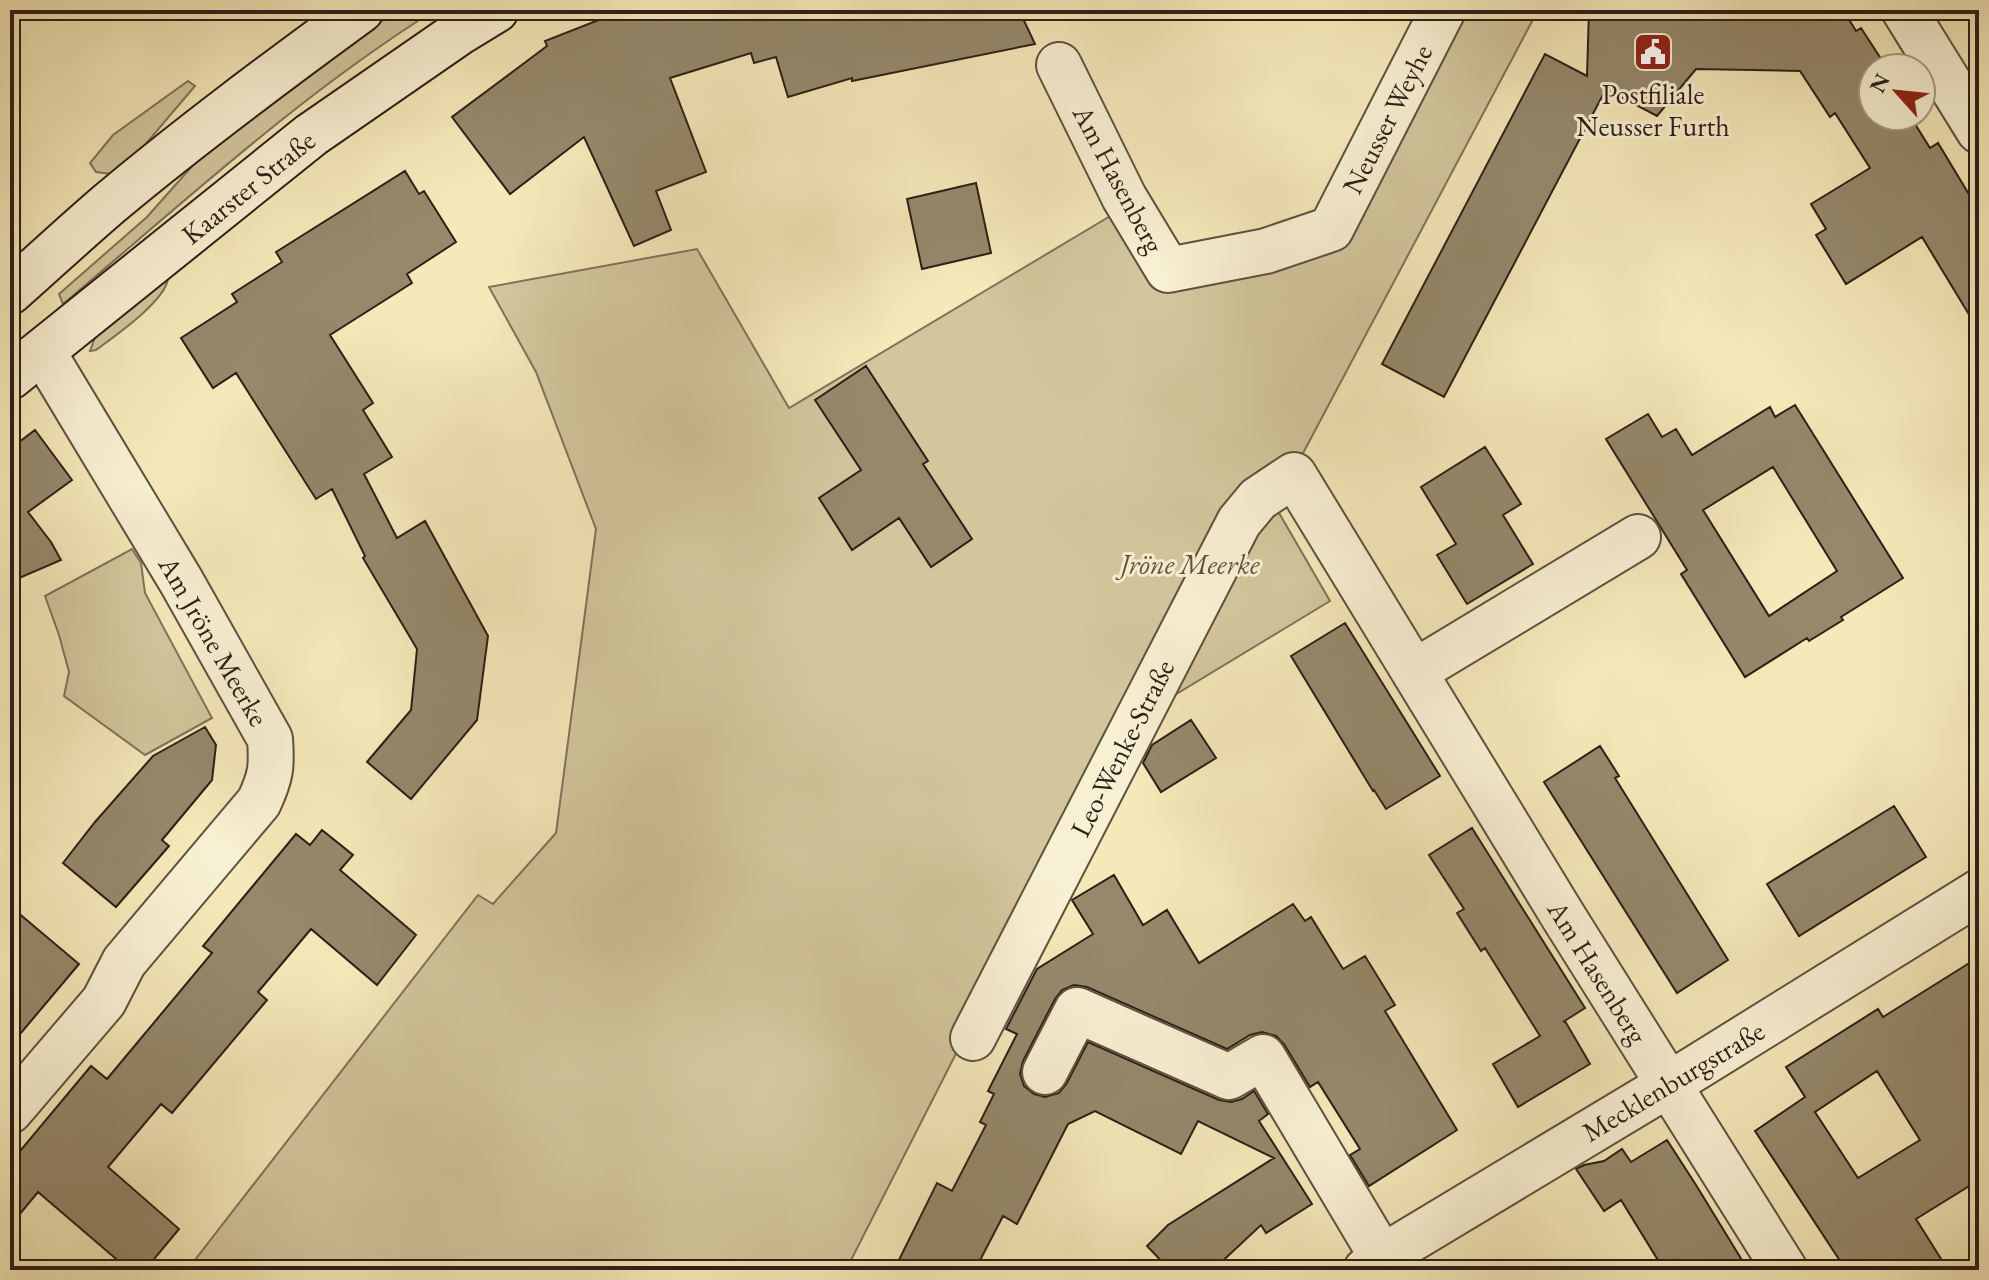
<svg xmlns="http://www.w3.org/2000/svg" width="1989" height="1280" viewBox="0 0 1989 1280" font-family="'EB Garamond',serif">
<rect width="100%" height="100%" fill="#f5e8b9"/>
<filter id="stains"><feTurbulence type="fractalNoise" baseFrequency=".0025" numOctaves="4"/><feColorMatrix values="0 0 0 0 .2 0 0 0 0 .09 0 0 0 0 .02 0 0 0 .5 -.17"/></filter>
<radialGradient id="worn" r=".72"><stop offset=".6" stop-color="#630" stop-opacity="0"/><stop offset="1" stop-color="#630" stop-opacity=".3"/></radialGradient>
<path fill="#d3c69d" stroke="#80725a" stroke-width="2" d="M399,10h36c-134,84 -251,192 -372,294l-4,-10 88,-77 47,-53 82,-75z
M1466,10h72l-263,496 55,95 -208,126 -276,543h-649l-6,-5 287,-370 15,9 63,-71 40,-304 -60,-157 -47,-85 208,-38 92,159 333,-199 32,54 184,-14z
M188,81l7,5 -62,73 -21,15 -16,-2 -6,-9 23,-28z
M168,279c-4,23 -52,56 -72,71l-6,1 7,-19z
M132,549l9,14 4,30 67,125 -67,37 -81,-59 5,-24 -10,-37 -14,-39z"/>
<path fill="#95886b" stroke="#2c1f17" stroke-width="2" fill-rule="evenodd" d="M624,10h395l16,34 -183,37v-3l-64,19 -12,-40 -22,6 -3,-10 -81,25 36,94 -50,19 15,39 -37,16 -50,-109 -74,57 -58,-77 95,-71 -2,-5z
M1589,10h242v3h14l11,18 5,-3 26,40h-14v48h37l20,32 8,-5 41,68v120l-57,-94 -76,47 -30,-49 10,-6 -15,-25 59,-36 -35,-55 -5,4 -30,-46 -104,-2 -39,47 -51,-27 -162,308 -62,-33 163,-310 42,22z
M405,171l14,23 5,-3 32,51 -49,32 5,9 -82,52 43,68 -10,7 29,47 -28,17 33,64 28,-17 63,115 -11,84 -66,79 -44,-37 44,-52 6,-61 -54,-91 2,-2 -33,-67 -16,10 -80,-126 -23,15 -32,-50 56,-36 -5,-8 50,-32 -6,-10z
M976,183l15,70 -69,16 -15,-70z
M866,366l62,95 -5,3 49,75 -41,28 -32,-49 -47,32 -33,-52 42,-28 -46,-70z
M1795,405l108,173 -62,39 2,3 -34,21 -2,-3 -62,39 -64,-103 6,-4 -81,-131 42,-25 14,23 14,-8 16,26 78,-48 5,10zM1773,467l64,104 -68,45 -66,-106z
M35,430l37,50 -44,32 23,30 10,18 -51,22v-133z
M1485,447l36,57 -18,11 30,49 -66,40 -30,-49 19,-11 -35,-57z
M1345,623l95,153 -54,33 -12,-19 -1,1 -82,-135z
M1191,720l25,38 -55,34 -18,-29 9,-18z
M205,727l11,18 -4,35 -50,60 7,6 -53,61 -53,-44 32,-41 58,-66z
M1600,746l19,30 -4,2 113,182 -51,33 -133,-211z
M1894,806l32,51 -127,79 -32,-52z
M1472,828l113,180 -22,14 2,-1 25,43 -72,43 -25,-43 47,-28 -55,-88 -4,3 -24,-38 7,-4 -35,-54z
M322,830l31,25 -13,15 76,65 -39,50 -66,-56 -53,63 9,8 -95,113 -11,-9 -53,63 71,62 -25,30v11h-25l-91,-78 -28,34v-63l81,-97 16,13 105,-126 -9,-7 93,-112 14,11z
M1114,875l29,50 24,-15 32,53 94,-59 12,17 6,-4 32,52 22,-13 30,49 -10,6 72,119 -88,56 -19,-31 10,-6 -42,-67 -8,5 -26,-43 -8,-8 -14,-4 -12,3 -23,14 -140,-62 -13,-2 -12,5 -7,9 -32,62 -3,13 4,12 10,8 11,3 14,-4 8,-10 21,-41 131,58 12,2 11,-3 12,-8 14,23 -9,7 53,83 -46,29 -5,-8 -48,45h-43l-23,-24 21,-21 106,-67 -76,-37 -17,33 -86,-43 -27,13 -51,100 -14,-8 -28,54h-81l43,-87 15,8 34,-66 -6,-3 14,-28 -6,-3 29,-57 -11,-5 31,-60 56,-35 -21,-34z
M10,906l69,58 -69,82z
M1979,957v223l-63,39 32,51h-102l-91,-139 50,-34 -19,-30 92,-58 5,8zM1877,1071l43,69 -62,38 -43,-66z
M1667,1140l29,45 52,85h-84l-43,-70 -17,11 -28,-42 8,-4 20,-4 18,-12 9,13z"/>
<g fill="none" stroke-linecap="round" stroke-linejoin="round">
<defs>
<path id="minor" d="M1904,10l75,121
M1059,65l65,132 44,73 98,-19 65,-22 112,-219
M1414,672l224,-135
M973,1038l266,-516 19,-23 36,-24 269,441 222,354
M1045,1072l32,-62 152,67 34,-20 119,200
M10,1111l94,-110 20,-39 135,-160c12,-26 13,-35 11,-63l-89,-158 -138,-229
M1366,1270l16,-13 286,-172 311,-193"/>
<path id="secondary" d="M10,292c33,-29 66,-60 100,-89 81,-68 166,-131 251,-193
M10,377l301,-242 149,-103 36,-22"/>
</defs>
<use href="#minor" stroke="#5e5140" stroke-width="48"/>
<use href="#secondary" stroke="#2c1f17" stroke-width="48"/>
<use href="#minor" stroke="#f8f0d2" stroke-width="44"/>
<use href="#secondary" stroke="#f8f0d2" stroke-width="44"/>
</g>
<defs>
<symbol id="civic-square" viewBox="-11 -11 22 22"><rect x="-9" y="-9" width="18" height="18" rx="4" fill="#8f2418" stroke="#f8f0d2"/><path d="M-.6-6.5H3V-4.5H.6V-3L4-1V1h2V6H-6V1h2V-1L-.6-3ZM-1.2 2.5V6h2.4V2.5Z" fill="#fff"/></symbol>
</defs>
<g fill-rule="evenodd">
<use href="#civic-square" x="1631" y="30" width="44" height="44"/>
</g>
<g text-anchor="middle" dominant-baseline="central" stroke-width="6" stroke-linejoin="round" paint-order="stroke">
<g font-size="28" fill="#2c1f17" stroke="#f8f0d2">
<text x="1653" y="94">Postfiliale<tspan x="1653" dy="32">Neusser Furth</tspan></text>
</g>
<g font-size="28" fill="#2c1f17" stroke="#f8f0d2">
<text transform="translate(1387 119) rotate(-63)">Neusser Weyhe</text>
<text transform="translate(1119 179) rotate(62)">Am Hasenberg</text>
<text transform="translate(248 187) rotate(-39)">Kaarster Straße</text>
<text transform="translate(214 641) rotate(60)">Am Jröne Meerke</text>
<text transform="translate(1122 748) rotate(-63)">Leo-Wenke-Straße</text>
<text transform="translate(1598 972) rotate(58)">Am Hasenberg</text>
<text transform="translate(1673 1081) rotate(-31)">Mecklenburgstraße</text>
</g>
<g font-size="28" font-style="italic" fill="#5e513f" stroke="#f8f0d2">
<text x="1190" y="564">Jröne Meerke</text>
</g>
</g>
<rect width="1989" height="1280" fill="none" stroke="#f5e8b9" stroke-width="40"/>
<rect x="12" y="12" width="1965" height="1256" fill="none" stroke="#2c1f17" stroke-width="4"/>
<rect x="20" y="20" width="1949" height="1240" fill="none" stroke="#2c1f17" stroke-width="2"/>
<g transform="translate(1897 92) rotate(297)"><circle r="38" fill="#f8f0d2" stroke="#a69c87" stroke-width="2"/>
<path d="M0-6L14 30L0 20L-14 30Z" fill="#8f2418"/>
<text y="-12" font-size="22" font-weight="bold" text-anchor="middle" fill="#2c1f17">N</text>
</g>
<rect width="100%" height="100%" filter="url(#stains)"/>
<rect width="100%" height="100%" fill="url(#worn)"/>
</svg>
